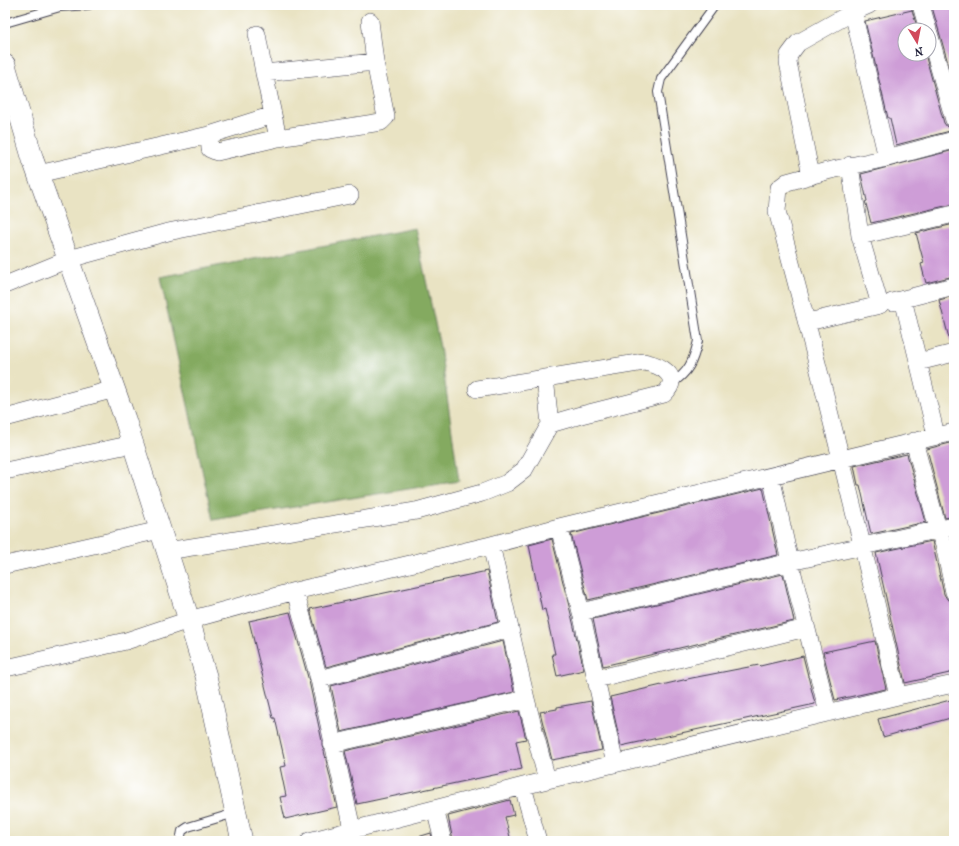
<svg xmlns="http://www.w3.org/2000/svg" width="959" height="846" viewBox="0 0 959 846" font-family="'IM FELL French Canon',serif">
<rect width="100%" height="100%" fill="#fff"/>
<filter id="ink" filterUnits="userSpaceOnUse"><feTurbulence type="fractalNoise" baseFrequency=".025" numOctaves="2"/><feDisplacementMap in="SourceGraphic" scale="8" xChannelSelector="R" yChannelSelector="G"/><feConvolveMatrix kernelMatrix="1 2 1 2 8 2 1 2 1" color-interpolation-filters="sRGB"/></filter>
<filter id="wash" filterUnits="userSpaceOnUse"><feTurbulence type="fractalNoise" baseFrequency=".012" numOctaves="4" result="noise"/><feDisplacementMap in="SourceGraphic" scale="16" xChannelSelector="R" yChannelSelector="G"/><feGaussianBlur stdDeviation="0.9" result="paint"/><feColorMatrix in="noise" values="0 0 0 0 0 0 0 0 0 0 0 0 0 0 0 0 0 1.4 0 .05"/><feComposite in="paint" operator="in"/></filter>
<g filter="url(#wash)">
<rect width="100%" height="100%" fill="#e9e3c3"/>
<path fill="#84aa61" stroke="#53664e" d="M415,228l25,119 19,134 -246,39 -53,-243z"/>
<g id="blocks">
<path fill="#ce9dd7" d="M940,5h14v79l-22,-77z
M912,10l6,20h-13v24h20l19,69 3,4 7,3 -58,15 -6,-27h-2l-23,-97z
M954,150v54l-83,19 -5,-19 -1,-2 2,-1 -6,-27z
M954,224v52l-28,7 -5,-19 3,-1 -8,-30z
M954,296v45l-4,1 -11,-42z
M954,442v74l-9,2 -18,-69z
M907,454l19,68 -55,12 -11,-49h-2l-4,-19z
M763,488l15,67 -190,45 -17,-66z
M552,539l19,75 13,56 -27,6 -5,-22h3l-10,-45 -3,1 -13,-65z
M932,541l12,53 3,5 7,3v70l-49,11 -29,-130z
M487,571l11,51 -172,45 -16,-58z
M783,574l11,47 -191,45 -10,-47z
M290,612l19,69 13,60v5l2,5 13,56 -52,12 -5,-22 6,-1 -6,-29 6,-1 -11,-48h-2l-24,-97z
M503,641l11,51 -173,40 -10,-46z
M875,641l11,48 -51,11 -12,-48z
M803,656l12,48 -194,42 -11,-49 82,-19 67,-13 1,1z
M954,699v18l-71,20 -5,-18z
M591,701l11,49 -50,10 -12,-48 17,-3v-2z
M519,711l7,28 -10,2 6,28 -165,35 -12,-53z
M510,800l4,15 -9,2 6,24h-58l-5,-25z
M431,833l2,8h-14l-1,-4z"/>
</g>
</g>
<g filter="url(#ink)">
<use href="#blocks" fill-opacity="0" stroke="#403f4f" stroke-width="1"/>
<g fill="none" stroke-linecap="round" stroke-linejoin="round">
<defs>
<path id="service" d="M5,23l55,-16 29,-2
M671,384c18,-12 22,-22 27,-43l-40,-249 3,-13 54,-74
M180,841l2,-10 6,-4 47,-14"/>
<path id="minor" d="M921,5l7,25
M853,12l34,146
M929,33l25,87
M257,34l7,39 14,65
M264,73l111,-11
M209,135l64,-20
M38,174l171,-39 1,14 7,3 61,-14 103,-16 5,-5 -11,-55 -5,-41
M811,176l-23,-114 1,-7 9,-12 55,-31 16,-7
M860,236l94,-22
M5,285l64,-26 99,-27 182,-37
M903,299l33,136
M892,302l62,-16
M808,322l72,-17 -20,-69 -10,-71
M918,362l36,-9
M545,378l5,46
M5,418l110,-29
M914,441l24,88 6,16 10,47
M5,471l128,-27
M771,476l19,86 38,151
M559,527l22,85 209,-50 164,-36
M491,545l35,154 21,81
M167,551l249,-40 66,-18 25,-10 17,-13 26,-46 31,-9 83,-21c19,-18 -4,-29 -20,-32l-167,27
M5,565l155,-35
M295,591l24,88 33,150
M581,612l34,152
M6,668l120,-27 63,-21 106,-29 196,-46 68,-18 395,-95
M319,679l190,-50
M596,679l210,-51
M898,696c-38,-162 -77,-324 -121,-485l2,-23 8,-6 40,-11 60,-13 67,-18
M332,744l194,-45
M523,787l15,54
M435,809l8,32
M309,841l238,-61 351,-84 56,-12"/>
<path id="tertiary" d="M5,65l28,95 92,259 64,201 17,56 36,165"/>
</defs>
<use href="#service" stroke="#403f4f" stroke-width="10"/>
<use href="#minor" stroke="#403f4f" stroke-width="18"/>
<use href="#tertiary" stroke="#403f4f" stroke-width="22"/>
<use href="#service" stroke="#fff" stroke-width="8"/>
<use href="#minor" stroke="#fff" stroke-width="17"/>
<use href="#tertiary" stroke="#fff" stroke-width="21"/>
</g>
</g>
<rect width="959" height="846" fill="none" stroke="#fff" stroke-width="20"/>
<g transform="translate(917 42) rotate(170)"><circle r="19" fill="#ffffff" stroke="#a7a7b1"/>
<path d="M0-3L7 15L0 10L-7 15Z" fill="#d1495b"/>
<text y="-6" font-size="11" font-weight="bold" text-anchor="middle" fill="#22223b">N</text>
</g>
</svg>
